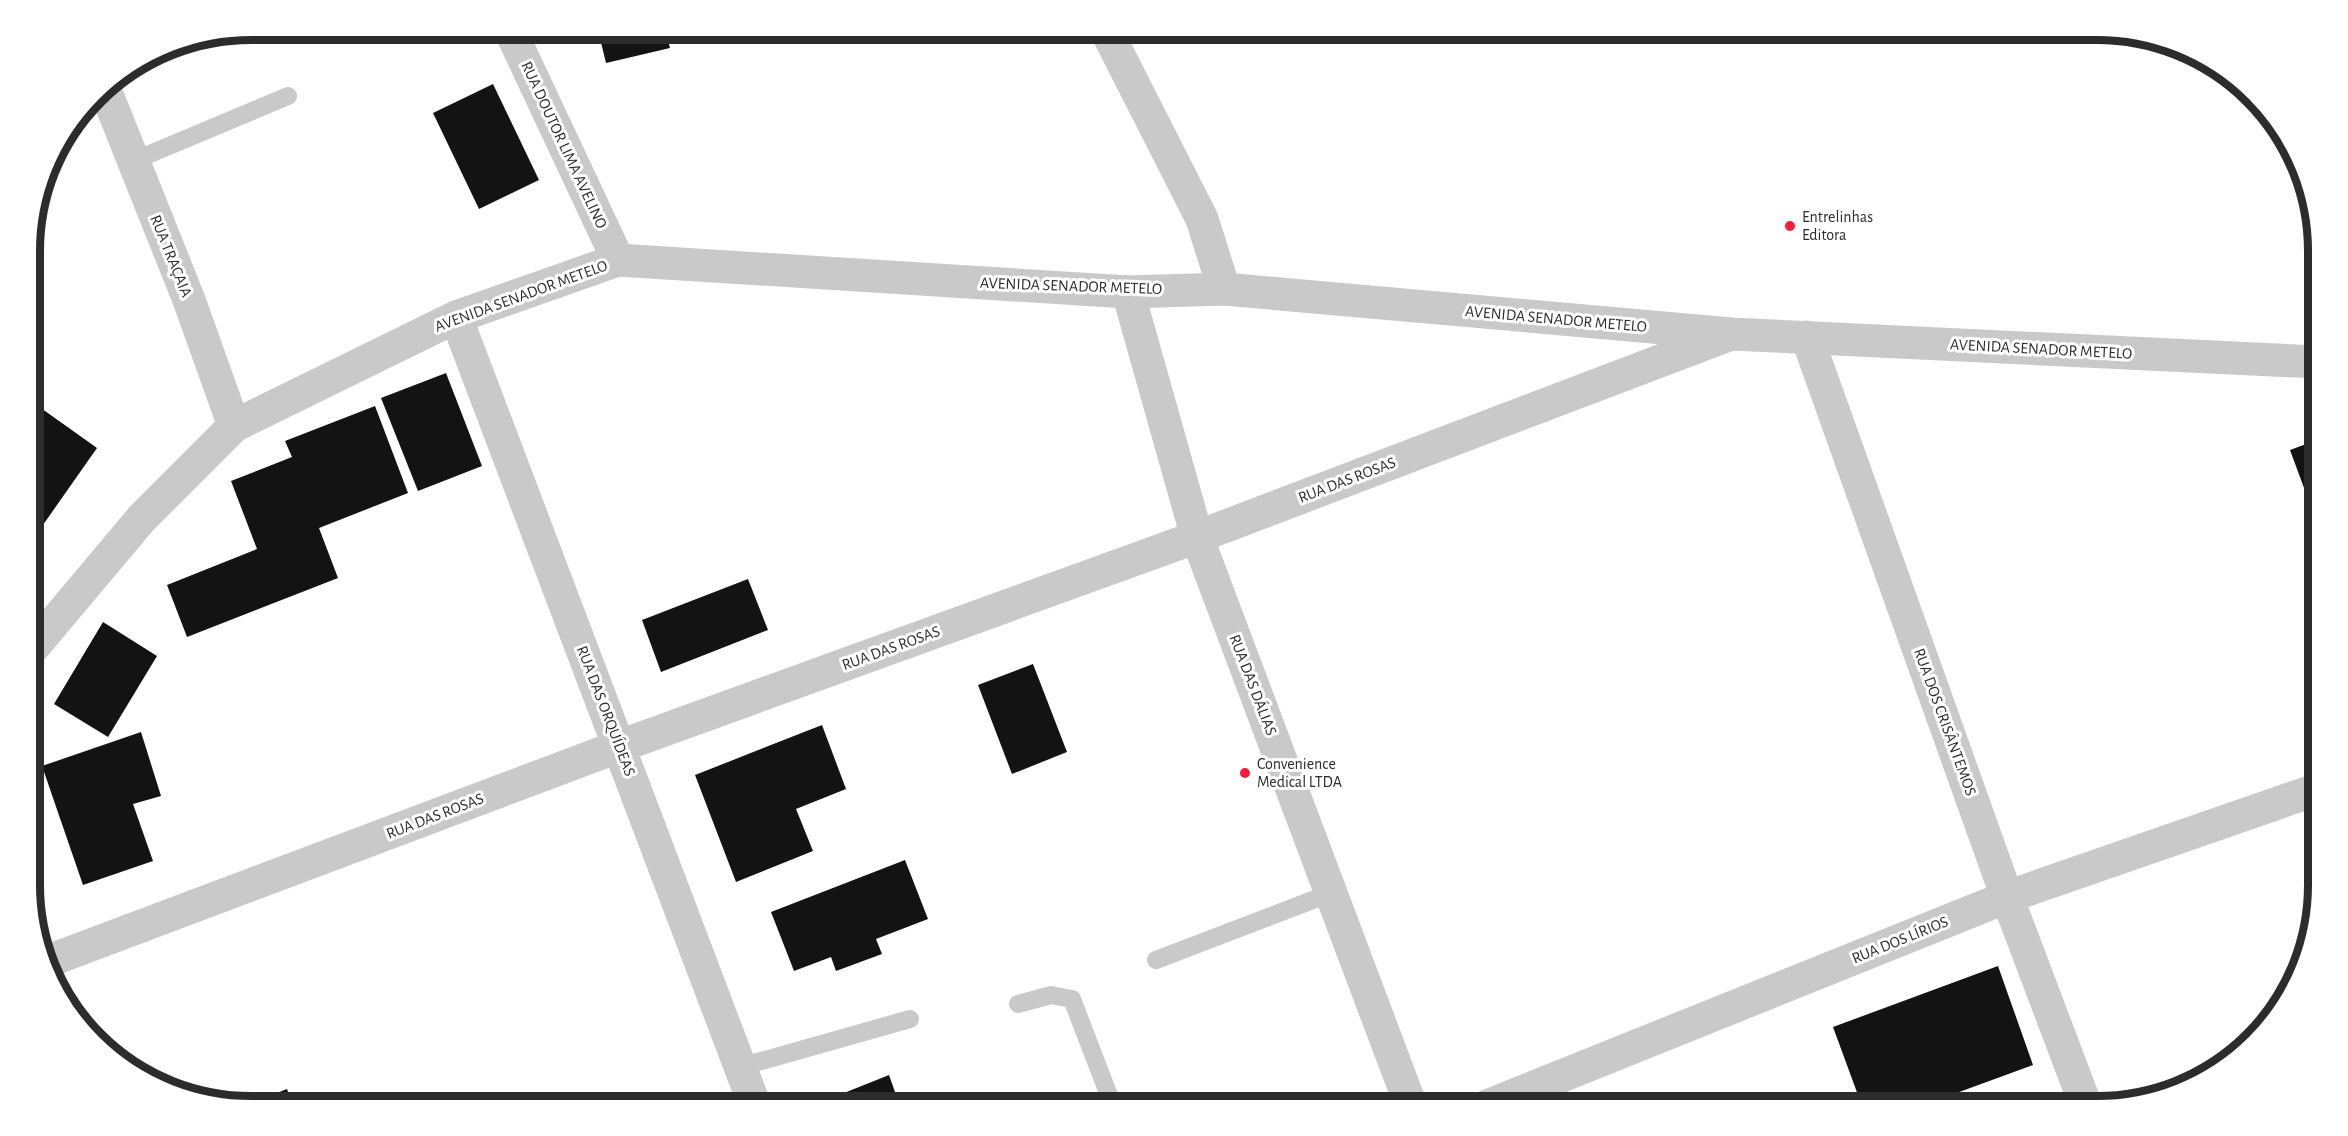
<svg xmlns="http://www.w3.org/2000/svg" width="2348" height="1136" viewBox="0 0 2348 1136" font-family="'Alegreya Sans',sans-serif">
<rect width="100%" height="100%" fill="#fff"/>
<path fill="#131313" d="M598,30h92v1l-23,6 3,11 -64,15z
M493,84l46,96 -60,29 -46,-96z
M446,373l36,93 -64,25 -37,-93z
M31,401l66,47 -66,94z
M375,406l33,87 -89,35 19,50 -151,59 -20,-52 90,-36 -26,-68 61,-24 -7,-16z
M2317,440v83l-27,-73z
M748,579l20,51 -107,42 -19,-52z
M103,622l54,34 -49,81 -54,-33z
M1033,664l34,88 -55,22 -34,-89z
M822,725l24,64 -50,20 17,42 -77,31 -41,-107z
M141,732l20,64 -28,8 20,57 -70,24 -41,-119z
M905,860l23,59 -52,20 6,15 -46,17 -5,-14 -37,14 -23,-59z
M1998,966l35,99 -112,41h-59l-29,-79z
M889,1075l11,31h-63l-3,-9z
M287,1089l6,17 -47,-1z"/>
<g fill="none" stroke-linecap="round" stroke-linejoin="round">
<path stroke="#c9c9c9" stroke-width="18" d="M133,161l155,-65
M1156,960l175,-67
M1018,1004l33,-9 21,4 41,107
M740,1067l170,-48"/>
<path stroke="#c9c9c9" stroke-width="33" d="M510,30l108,230
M1106,30l96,189 22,70
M104,87l85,213 45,126
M1128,292l69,245 214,569
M456,317l299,789
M1807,337l200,560 79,209
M51,960l569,-214 577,-209 534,-203
M1487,1106l520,-209 311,-108"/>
<path stroke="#c9c9c9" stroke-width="33" d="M31,650l111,-132 92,-92 222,-109 162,-57 510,32 96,-3 507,45 586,28"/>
</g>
<g fill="#f41d3a" stroke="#fff" stroke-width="2">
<circle cx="1790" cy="226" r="6"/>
<circle cx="1245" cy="773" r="6"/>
</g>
<g text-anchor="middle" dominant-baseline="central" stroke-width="6" stroke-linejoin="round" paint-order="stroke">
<g font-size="16" fill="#2c2c2c" stroke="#fff">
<text transform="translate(564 145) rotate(65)">RUA DOUTOR LIMA AVELINO</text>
<text transform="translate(171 256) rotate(68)">RUA TRAÇAIA</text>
<text transform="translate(1071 286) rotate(2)">AVENIDA SENADOR METELO</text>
<text transform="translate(521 296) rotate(-20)">AVENIDA SENADOR METELO</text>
<text transform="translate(1556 319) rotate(5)">AVENIDA SENADOR METELO</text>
<text transform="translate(2041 349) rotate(3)">AVENIDA SENADOR METELO</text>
<text transform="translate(1347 480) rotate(-21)">RUA DAS ROSAS</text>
<text transform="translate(891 648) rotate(-20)">RUA DAS ROSAS</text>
<text transform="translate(1253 685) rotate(69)">RUA DAS DÁLIAS</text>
<text transform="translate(606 711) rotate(69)">RUA DAS ORQUÍDEAS</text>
<text transform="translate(1945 722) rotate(70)">RUA DOS CRISÂNTEMOS</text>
<text transform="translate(435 816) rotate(-21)">RUA DAS ROSAS</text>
<text transform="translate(1900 940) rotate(-22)">RUA DOS LÍRIOS</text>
</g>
<g font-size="16" fill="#2c2c2c" stroke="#fff" text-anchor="start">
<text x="1802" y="217">Entrelinhas<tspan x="1802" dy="18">Editora</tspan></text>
<text x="1257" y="764">Convenience<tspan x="1257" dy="18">Medical LTDA</tspan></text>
</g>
</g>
<path d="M0 0H2348V1136H0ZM251 40H2097A211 211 0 0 1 2308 251V885A211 211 0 0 1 2097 1096H251A211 211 0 0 1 40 885V251A211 211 0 0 1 251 40Z" fill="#fff" fill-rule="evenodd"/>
<path fill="none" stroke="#2c2c2c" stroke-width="8" d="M251 40H2097A211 211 0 0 1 2308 251V885A211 211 0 0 1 2097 1096H251A211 211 0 0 1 40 885V251A211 211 0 0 1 251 40Z"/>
</svg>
